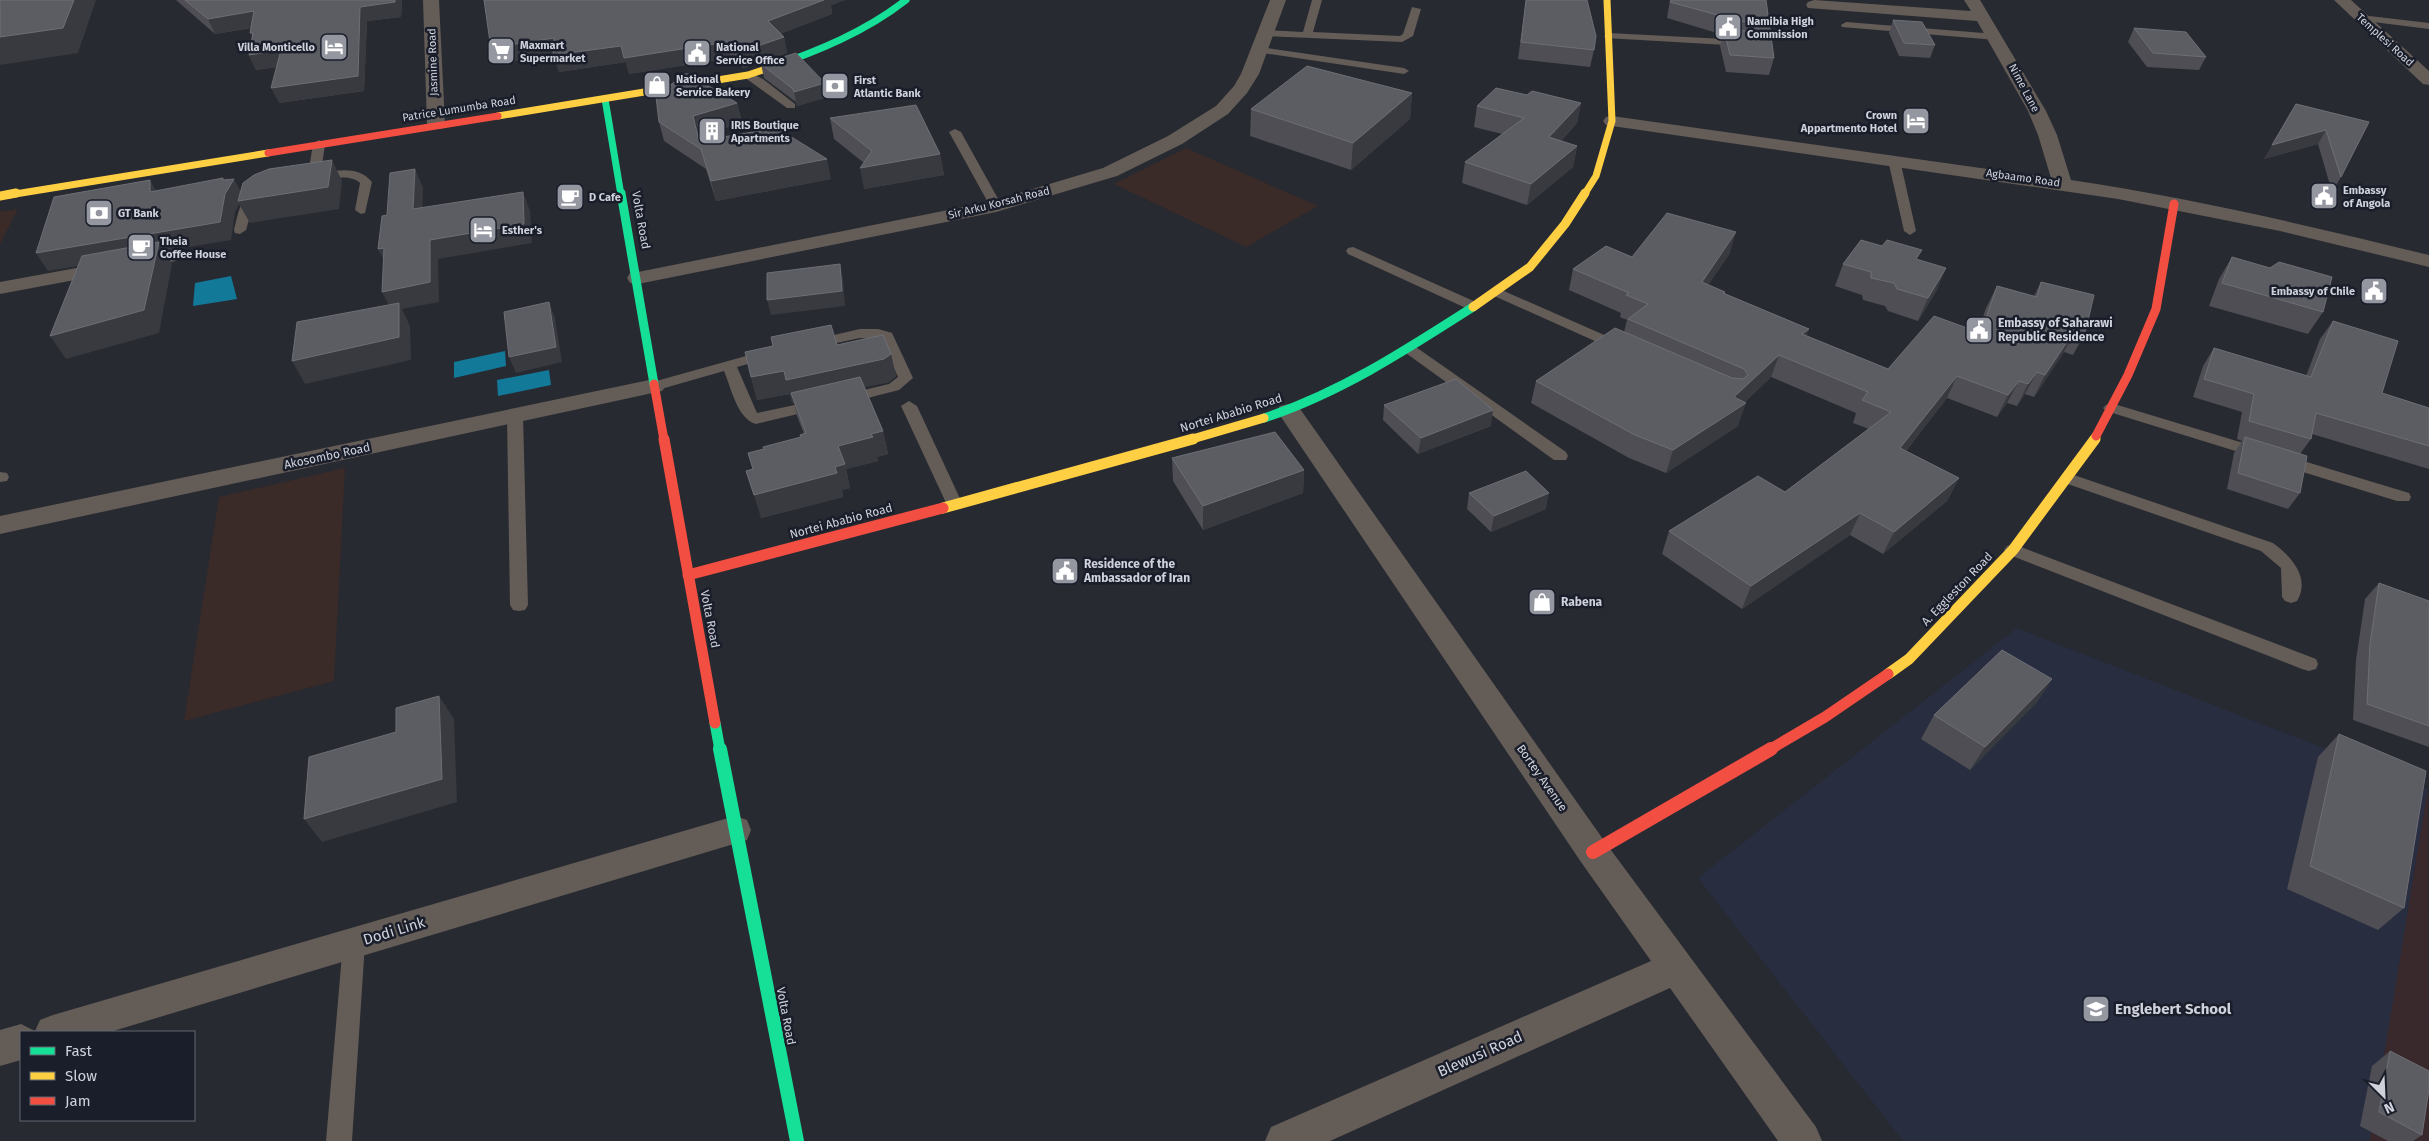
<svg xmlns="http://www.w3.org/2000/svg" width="2429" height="1141" viewBox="0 0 2429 1141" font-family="'Fira Sans',sans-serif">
<rect width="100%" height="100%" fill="#272a31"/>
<path fill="#3a2a28" d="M1186,148l132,58 -72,41 -132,-63z
M18,209l-18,35v-32z
M345,468l-11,213 -150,40 35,-224z"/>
<path fill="#282d40" d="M2017,628l411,161 -58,352h-467l-205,-263z"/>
<path fill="#3a292c" d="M2428,789l1,352h-59z"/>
<path fill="#137999" d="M231,276l6,23 -44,7 2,-23z
M505,351l1,15 -52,12v-16z
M549,370l2,15 -53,11 -1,-16z"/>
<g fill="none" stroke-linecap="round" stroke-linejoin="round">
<path fill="#645c57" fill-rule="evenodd" d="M1312,0h10l-9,32 87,4 3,-2 9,-27 9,2 -8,27 -11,6 -136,-6 -5,-3 5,-3 37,2z
M2361,15l68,8v6l-72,-9v-4z
M1846,22l150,12 5,3 -5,3 -154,-13 -1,-2z
M1609,33l135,7 5,3 -5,3 -139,-8 -1,-2z
M1260,47l144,21 5,3 -5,3 -148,-22 -1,-2z
M748,72l15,7 32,25v4h-8l-43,-31v-4z
M955,129l6,3 41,74 -2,3 -4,1 -6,-4 -41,-74z
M319,140l6,4 -4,29c18,-3 38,-7 51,9l-7,31 -4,1 -6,-4 5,-27c-17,-15 -49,7 -60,-4l8,-4 5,-31z
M1894,156l6,4 16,71 -6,4 -6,-4 -16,-71z
M257,190l6,4 -9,9 -8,27 -6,4 -5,-1 -1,-3c4,-15 6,-35 23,-40z
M1353,247l125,56 2,3 -2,3h-10l-120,-55 -2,-3 2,-3z
M1497,288l130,57 2,3 -2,3h-10l-125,-56 -2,-3z
M860,329h18l14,4 21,45 -14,12 -55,14 -5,-2 -3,-3 3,-3 50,-12 9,-7 -17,-38 -21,-1 -47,10 -7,-4 2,-3z
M1408,344l5,1 153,107 2,4 -2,4h-12l-151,-109 -2,-3z
M768,350l7,4 -2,3 -36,10 20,46 61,-13 8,5 -3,3 -67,16c-19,-5 -25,-37 -32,-53l-70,20 -8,-5 3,-3z
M909,401l8,5 46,99 -2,4h-12l-2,-4 -46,-99z
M2111,403l298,90 2,4 -2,4h-12l-291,-90 -3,-3 3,-3z
M515,411l8,5 5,189 -3,5 -6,1 -6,-1 -3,-5 -3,-189z
M0,472l7,1 2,4 -2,4 -7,1z
M2068,473l205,70c18,13 38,35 24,58l-6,2 -6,-2 -3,-4 -1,-29 -20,-17 -199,-69 -2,-4 2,-4z
M2013,544l303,115 2,5 -2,5 -7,2 -7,-2 -295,-115 -3,-4 3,-4z
M354,933l8,3 3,7 -13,198h-26l17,-198 3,-7z"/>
<path fill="#645c57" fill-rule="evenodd" d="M423,0h16l6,125 -3,4h-12l-3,-4z
M1270,0h16l-27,74 -12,19 -19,21 -46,30 -65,32 -121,36 -358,72 -8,-1 -3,-5 3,-5 8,-1 355,-71 110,-33 65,-32 48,-30 18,-20 7,-12z
M1814,0l157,11 -7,-11h16l66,111 11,24 14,45c121,18 239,46 358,75v12l-149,-36 -162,-32 -506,-73 -6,-1 -3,-4 3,-4 6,-1 439,62 -13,-43 -10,-24 -51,-90 -169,-13 -2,-3 2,-3z
M2334,0h17l78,71v14l-6,-1z
M169,251l7,2 3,4 -3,4 -176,33v-12z
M654,379l8,2 4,5 -4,5 -662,143v-18z
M1289,404l9,2 307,436 211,285 6,14h-44l-108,-153 -340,153h-65l6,-14 380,-166 -70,-99 -304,-451 3,-5z
M735,816l12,4 4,10 -4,10 -637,192h-89v28l-21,6v-36l21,-6 14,7 5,-11 13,-5z"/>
<path stroke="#16e098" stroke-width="7" d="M769,68c49,-17 96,-36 137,-68
M605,99l16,96"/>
<path stroke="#16e098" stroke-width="9" d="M621,193l33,191
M1264,418c76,-25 142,-68 209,-111"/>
<path stroke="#16e098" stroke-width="11" d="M715,723l5,27"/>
<path stroke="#16e098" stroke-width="14" d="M720,749l77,392"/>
<path stroke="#ffcf43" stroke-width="7" d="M498,116l250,-41 21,-7
M9,195l259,-42
M1584,195l12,-19 16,-55 -5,-121"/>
<path stroke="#ffcf43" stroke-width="9" d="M0,196l16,-3
M1473,307l57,-40 35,-43 20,-31
M1189,440l75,-22
M2094,440l2,-4"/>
<path stroke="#ffcf43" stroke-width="11" d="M943,508l250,-69
M1888,674l21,-15 104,-109 82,-111"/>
<path stroke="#f24e42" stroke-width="7" d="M268,153l230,-37"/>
<path stroke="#f24e42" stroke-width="9" d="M654,384l10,56
M2096,436l32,-61 28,-66 18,-105"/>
<path stroke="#f24e42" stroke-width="11" d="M664,439l51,284
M688,575l255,-67
M1769,750l56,-33 63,-43"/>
<path stroke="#f24e42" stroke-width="14" d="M1593,852l178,-103"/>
</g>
<path fill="#4e4e54" d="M176,0h226l-1,17 -34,4 -3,70 -85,12 -2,-36 -21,3 -7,-15 3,-17 -1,-10 -36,6z
M484,0h361l-14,5 1,9 -52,20 4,3 3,16 -43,15 -13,-10 -102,16 -3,-12 -67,10 -6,-17 -50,8 -2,-5 -5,1z
M1526,0h61l7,50 -4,17 -72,-8z
M1670,0h96l8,58 -5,17 -43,-3 -6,-26 3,-9h-5l-1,-4 -50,-15z
M1893,20l42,25 -5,13 -31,-2 -10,-23z
M2134,28l72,29 -7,13 -52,-3 -19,-25z
M761,64l67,33 -31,9 -1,-4 -32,-24z
M1412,93l-2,26 -59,51 -101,-34 1,-27z
M1527,95l54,8 -4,20 -16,18 16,5 -4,21 -46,38 -65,-22 3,-21 37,-28 -28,-7 3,-21z
M737,103l5,20 -43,13 1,5 131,38 -115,22 -10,-32 -42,-28 -5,-19z
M2296,104l73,18 -28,55 -9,15 -14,-48 -54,15z
M830,118l110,36 4,21 -80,14v-26l-30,-24z
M1730,253l-22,32 17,7v2l84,35 -3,7 82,33 90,-37 8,-24 11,-22 37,10 7,-14 44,51 -12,22 -9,-3 -30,45 -9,-3 -8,12 -10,-3 -10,14 -50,-19 -41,53 53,27 -12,23 -64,53 -33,-19 -108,74 -80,-55 7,-23 116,-39 84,-63 -16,-6 3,-10 -85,-36 -27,26 -6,23 -72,47 -37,-15 -98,-55 5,-22 88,-49 3,-12 -7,-3 1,-4 -52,-23 4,-21 59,-12z
M2232,257l91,55 -15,22 -99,-28 10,-27z
M1918,260l19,30 -19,31 -30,-10 -3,-5 -22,-6 -1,-5 -27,-9 8,-22z
M2333,321l49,72 47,15v61l-117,-35 -1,5 -11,15v39l-12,16 -61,-20 7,-36 8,-12 -5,-2 5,-27 -49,-15 10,-31 11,-18 92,28 14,-37z
M837,345l54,9 5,22 -7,6 -25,5 19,44 5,23 -11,3 1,4 -32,8 4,19 -8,2 1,7 -82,21 -8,-49 11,-20 37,-12 3,-3 -7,-18 -3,-13h-2l-2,-9 -33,6 -6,-23z
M1384,405l107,21 -73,28 -35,-34z
M1172,458l132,12 -1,23 -100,37 -30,-49z
M1469,493l77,16 -55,23 -24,-23z
M2379,583l50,18v146l-76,-27 3,-60 9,-61z
M2052,679l-15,23 -67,68 -49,-31 13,-24z
M2339,734l65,174 -26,22 -91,-41 31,-132z
M2390,1051l32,84 -9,6h-25l-28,-15 12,-60z"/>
<path fill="#383a40" d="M74,0h22l-18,53 -78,12v-28z
M395,0h7l-1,17 -34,4 -3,70 -85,12 -8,-15 89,-81z
M819,0h26l-14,5 1,9 -60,23 -4,-16z
M254,11l7,15 -46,8 -7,-15z
M784,37l3,16 -43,15 -4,-16z
M554,38l67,8 106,-4 4,16 -102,16 -3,-12 -67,10 -6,-17 -50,8 -2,-5 -5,1 -6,-17z
M281,50l8,15 -33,5 -7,-15z
M825,83l3,14 -31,9 -3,-14z
M1412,93l-2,26 -59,51 2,-27z
M737,103l5,20 -43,13 5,24 -11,-44z
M1581,103l-4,20 -32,35 4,-21z
M2326,130l-8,14 -54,15 8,-14z
M1577,146l-4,21 -46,38 4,-21z
M940,154l4,21 -80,14 -4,-21z
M827,159l4,20 -115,22 -5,-20z
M332,160l10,21 -3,28 -89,14 -11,-19 -4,8 -4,28 -66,11 7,13 -13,69 -93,26 -16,-23 107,-83 -109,18 -12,-18 187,-73v-2l5,10 6,-9 10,18z
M415,169l8,19 -1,39 -9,-18z
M150,180l10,18 -10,-6z
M523,192l7,19 2,32 -94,16 1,43 -37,7 8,17 1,34 -106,24 -13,-23 100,-50 -10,-19 48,-52z
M1736,232l-6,21 -35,51 7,-22z
M384,248l4,20 -10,-19z
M840,264l3,15 2,27 -74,9 -4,-15z
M1946,268l-9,22 -19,31 10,-23z
M549,302l6,16 7,44 -46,11 -7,-16z
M1809,329l-8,22 1,-17z
M2075,330l-11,22 -30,45 11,-22z
M891,354l5,22 -7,6 -95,21 -3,-10 3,10h-2l-2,-9 -33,6 -6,-23 33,-6z
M1779,355l-8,22 -32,31 7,-5 -8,23 -72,47 7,-23 61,-53z
M2037,372l-12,22 -8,12 11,-22z
M1957,376l-10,22 -57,73 10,-23z
M2019,381l-12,22 -10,14 11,-22z
M1493,410l-2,16 -73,28 3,-16z
M883,431l5,23 -11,3 1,4 -32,8 4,19 -8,2 1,7 -82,21 -7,-23 81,-28 3,-21 33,-12z
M1304,470l-1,23 -100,37v-24z
M1959,478l-12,23 -64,53 11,-22z
M1549,493l-3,16 -55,23 3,-16z
M1860,513l-10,22 -108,74 9,-23z
M2052,679l-15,23 -67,68 15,-23z
M439,696l15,23 3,83 -135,40 -18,-23z"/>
<path fill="#5c5c63" stroke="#6e6f76" d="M0,0h74l-11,28 -63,9z
M185,0h210v2l-35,5 -2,69 -87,12 10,-38 -32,5 4,-22h-3l4,-22 -46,8z
M484,0h340l-56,21 16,16 -44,15 -13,-10 -103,16 -3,-12 -68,9 1,-17 -57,9v-6l-7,1z
M1526,0h61l9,36 -2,14 -73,-8z
M1671,0h95l8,58 -44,-3 -6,-25 24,1 7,-3v-3l-6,-3 -27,-2 -1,-4 -51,-14z
M1893,20l29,2 13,23 -31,-2z
M2134,28l52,4 20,25 -53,-4z
M796,53l29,30 -31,9 -1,-3 -32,-25z
M1307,66l105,27 -59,50 -102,-34z
M684,74h5l48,29 -44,13 6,25 78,-13 50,31 -116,22 -10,-32 -42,-27 -3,-25z
M1496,88l31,7 5,-4 49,12 -32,34 28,9 -46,38 -66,-22 59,-44 -47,-12z
M2296,104l73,18 -28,55 -15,-47 -54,15z
M916,105l24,49 -80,14 12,-17 -42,-33z
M332,160l-4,27 -90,14 5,-18 11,-8 15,-6z
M415,169l-2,40 110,-17 1,32 -94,16v42l-48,10 2,-44 -6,1 4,-33 5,-1 3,-42z
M223,178v2l11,-1 -9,15 -5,28 -184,31 18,-56 96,-17v12z
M1667,213l69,19 -34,50 23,10 -2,1 86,36 -7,5 86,35 46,-53 47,17 16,-47 40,11 4,-15 53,13 -9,38 -10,-3 -30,45 -8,-3 -9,12 -9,-3 -11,14 -51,-19 -57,72 59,30 -65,54 -34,-19 -109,73 -82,-55 89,-55 27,16 106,-80 -29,-12 6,-8 -89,-37 -45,42 12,6 -73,47 -38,-15 -99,-54 79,-53 117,50 11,1 5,-4 -4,-6 -116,-50 20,-15 -22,-9 3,-2 -56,-24 33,-23 26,11z
M1861,240l21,6 5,-6 35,10 -6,9 30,9 -18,30 -31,-9 -3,-6 -23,-5v-6l-28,-8z
M159,242l-15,68 -94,26 32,-80z
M2232,257l38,11 9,-6 53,15 -9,35 -101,-29z
M840,264l2,27 -75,9v-27z
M549,302l7,45 -47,10 -5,-45z
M399,303v34l-107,24 5,-39z
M2333,321l65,20 -16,52 47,15v38l-113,-33 -5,26 -62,-18 5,-27 -50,-15 10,-31 97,29z
M831,325l6,20 46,-10 8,19 -7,5 -98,21 -2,-9 -33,6 -6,-25 28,-6 -2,-9z
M860,377l23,54 -12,3 2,3 -35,9 7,18 -10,3 2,6 -83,22 -8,-24 7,-2 -5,-16 16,-4 -1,-2 38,-10 -1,-2 6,-2 -15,-40z
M1456,379l37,31 -72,28 -37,-33z
M1275,432l29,38 -101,36 -31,-48z
M2245,437l62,19 -7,37 -62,-20z
M1526,471l23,22 -55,23 -25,-23z
M2379,583l50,18v125l-62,-22 3,-60z
M2002,650l50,29 -67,68 -51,-32z
M439,696l3,83 -138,40 5,-62 87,-25v-24z
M2339,734l87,37 -22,137 -94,-42z
M2390,1051l39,20v18l-7,46 -43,-23z"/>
<defs>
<symbol id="civic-square" viewBox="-11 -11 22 22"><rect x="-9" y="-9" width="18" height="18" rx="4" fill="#9497a0" stroke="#1a1e2b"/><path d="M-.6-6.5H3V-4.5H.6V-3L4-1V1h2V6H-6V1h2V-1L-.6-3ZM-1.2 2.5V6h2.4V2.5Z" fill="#fff"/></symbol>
<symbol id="hotel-square" viewBox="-11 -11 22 22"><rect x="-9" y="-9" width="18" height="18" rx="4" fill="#9497a0" stroke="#1a1e2b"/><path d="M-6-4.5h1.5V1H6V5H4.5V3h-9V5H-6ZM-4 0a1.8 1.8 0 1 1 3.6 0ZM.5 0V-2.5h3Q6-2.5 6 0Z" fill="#fff"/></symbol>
<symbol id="supermarket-square" viewBox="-11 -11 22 22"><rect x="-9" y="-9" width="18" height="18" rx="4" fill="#9497a0" stroke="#1a1e2b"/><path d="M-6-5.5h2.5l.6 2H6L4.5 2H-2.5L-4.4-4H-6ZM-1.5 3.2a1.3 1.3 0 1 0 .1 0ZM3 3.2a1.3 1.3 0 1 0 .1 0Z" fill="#fff"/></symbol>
<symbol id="shop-square" viewBox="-11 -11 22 22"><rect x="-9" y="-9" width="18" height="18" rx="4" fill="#9497a0" stroke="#1a1e2b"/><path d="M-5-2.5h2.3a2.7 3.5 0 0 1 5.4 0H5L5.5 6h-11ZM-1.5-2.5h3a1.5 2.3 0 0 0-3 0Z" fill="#fff"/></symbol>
<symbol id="bank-square" viewBox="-11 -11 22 22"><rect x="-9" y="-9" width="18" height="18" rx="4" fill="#9497a0" stroke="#1a1e2b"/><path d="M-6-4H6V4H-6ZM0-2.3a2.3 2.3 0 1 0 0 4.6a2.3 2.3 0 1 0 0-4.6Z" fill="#fff"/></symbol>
<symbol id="building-square" viewBox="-11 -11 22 22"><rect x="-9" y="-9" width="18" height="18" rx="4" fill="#9497a0" stroke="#1a1e2b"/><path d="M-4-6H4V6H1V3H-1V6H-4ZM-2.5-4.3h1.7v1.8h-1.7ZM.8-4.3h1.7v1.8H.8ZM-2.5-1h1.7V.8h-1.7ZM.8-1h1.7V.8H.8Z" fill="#fff"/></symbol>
<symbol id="cafe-square" viewBox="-11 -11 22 22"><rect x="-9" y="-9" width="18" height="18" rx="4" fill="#9497a0" stroke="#1a1e2b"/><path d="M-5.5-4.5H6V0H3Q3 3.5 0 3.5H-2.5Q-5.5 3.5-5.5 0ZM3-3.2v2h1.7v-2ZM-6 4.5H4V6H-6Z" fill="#fff"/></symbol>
<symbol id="school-square" viewBox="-11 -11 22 22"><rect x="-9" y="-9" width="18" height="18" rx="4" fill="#9497a0" stroke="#1a1e2b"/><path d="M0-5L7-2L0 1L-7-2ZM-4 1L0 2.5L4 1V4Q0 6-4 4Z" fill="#fff"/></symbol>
</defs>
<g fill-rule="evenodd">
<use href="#civic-square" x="1712" y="11" width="32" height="32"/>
<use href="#hotel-square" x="318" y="31" width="32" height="32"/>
<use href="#supermarket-square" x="485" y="35" width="32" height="32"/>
<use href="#civic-square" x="681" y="37" width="32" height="32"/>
<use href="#shop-square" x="641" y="69" width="32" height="32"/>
<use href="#bank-square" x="819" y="70" width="32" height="32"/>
<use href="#hotel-square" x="1900" y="105" width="32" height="32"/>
<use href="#building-square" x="696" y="115" width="32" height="32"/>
<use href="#civic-square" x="2308" y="180" width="32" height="32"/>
<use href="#cafe-square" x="554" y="181" width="32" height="32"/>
<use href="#bank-square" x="83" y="197" width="32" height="32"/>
<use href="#hotel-square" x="467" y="214" width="32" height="32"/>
<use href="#cafe-square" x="125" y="231" width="32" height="32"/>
<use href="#civic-square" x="2358" y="275" width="32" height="32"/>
<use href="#civic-square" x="1963" y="314" width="32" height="32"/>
<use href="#civic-square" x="1049" y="555" width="32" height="32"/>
<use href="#shop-square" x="1526" y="586" width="32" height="32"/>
<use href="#school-square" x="2080" y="993" width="32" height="32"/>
</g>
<g text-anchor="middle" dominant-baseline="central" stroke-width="5" stroke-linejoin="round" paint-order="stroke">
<g font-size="11" font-weight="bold" fill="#cfd2db" stroke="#1a1e2b" text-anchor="start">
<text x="1747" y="21">Namibia High<tspan x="1747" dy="13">Commission</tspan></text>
<text x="520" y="45">Maxmart<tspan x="520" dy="13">Supermarket</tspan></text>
<text x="315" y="47" text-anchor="end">Villa Monticello</text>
<text x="716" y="47">National<tspan x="716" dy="13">Service Office</tspan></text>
<text x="676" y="79">National<tspan x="676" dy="13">Service Bakery</tspan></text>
<text x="854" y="80">First<tspan x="854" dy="13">Atlantic Bank</tspan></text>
<text x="1897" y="115" text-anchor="end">Crown<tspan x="1897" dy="13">Appartmento Hotel</tspan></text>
<text x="731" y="125">IRIS Boutique<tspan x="731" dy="13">Apartments</tspan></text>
<text x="2343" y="190">Embassy<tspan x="2343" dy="13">of Angola</tspan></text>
<text x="589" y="197">D Cafe</text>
<text x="118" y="213">GT Bank</text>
<text x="502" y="230">Esther's</text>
<text x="160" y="241">Theia<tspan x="160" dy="13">Coffee House</tspan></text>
<text x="2355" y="291" text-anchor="end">Embassy of Chile</text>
</g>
<g font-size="11" fill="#cfd2db" stroke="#1a1e2b">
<text transform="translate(2385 40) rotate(42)">Templesi Road</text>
<text transform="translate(433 62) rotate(-92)">Jasmine Road</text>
<text transform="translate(2024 88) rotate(62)">Nime Lane</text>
<text transform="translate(459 109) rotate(-9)">Patrice Lumumba Road</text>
<text transform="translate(2023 178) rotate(8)">Agbaamo Road</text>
<text transform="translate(999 203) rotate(-14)">Sir Arku Korsah Road</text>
</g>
<g font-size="12" fill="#cfd2db" stroke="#1a1e2b">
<text transform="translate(641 220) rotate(80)">Volta Road</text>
<text transform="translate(1231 413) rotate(-17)">Nortei Ababio Road</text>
<text transform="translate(327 456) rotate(-12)">Akosombo Road</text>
<text transform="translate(841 521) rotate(-15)">Nortei Ababio Road</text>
<text transform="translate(1957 589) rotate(-46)">A. Eggleston Road</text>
<text transform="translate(710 619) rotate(79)">Volta Road</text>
<text transform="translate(1542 778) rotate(55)">Bortey Avenue</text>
<text transform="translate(786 1016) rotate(79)">Volta Road</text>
</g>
<g font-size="12" font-weight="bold" fill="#cfd2db" stroke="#1a1e2b" text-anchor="start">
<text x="1998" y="323">Embassy of Saharawi<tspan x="1998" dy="14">Republic Residence</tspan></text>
<text x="1084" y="564">Residence of the<tspan x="1084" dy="14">Ambassador of Iran</tspan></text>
<text x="1561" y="602">Rabena</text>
</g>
<g font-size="15" fill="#cfd2db" stroke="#1a1e2b">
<text transform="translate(394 931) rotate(-17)">Dodi Link</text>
<text transform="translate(1480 1054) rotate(-24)">Blewusi Road</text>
</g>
<g font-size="15" font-weight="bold" fill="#cfd2db" stroke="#1a1e2b" text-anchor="start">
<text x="2115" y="1009">Englebert School</text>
</g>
</g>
<rect x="20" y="1031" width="175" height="90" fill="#1a1e2b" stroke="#626671"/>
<rect x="30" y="1047" width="25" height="8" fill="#16e098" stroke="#626671"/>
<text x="65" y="1056" font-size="15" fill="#cfd2db">Fast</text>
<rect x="30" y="1072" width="25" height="8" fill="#ffcf43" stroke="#626671"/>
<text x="65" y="1081" font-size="15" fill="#cfd2db">Slow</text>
<rect x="30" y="1097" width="25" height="8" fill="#f24e42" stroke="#626671"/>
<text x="65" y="1106" font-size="15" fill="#cfd2db">Jam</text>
<g transform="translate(2384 1096) rotate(156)" stroke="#1a1e2b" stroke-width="4" paint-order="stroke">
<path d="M0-4L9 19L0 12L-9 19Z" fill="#cfd2db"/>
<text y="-8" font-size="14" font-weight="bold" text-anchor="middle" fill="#cfd2db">N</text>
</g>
</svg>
